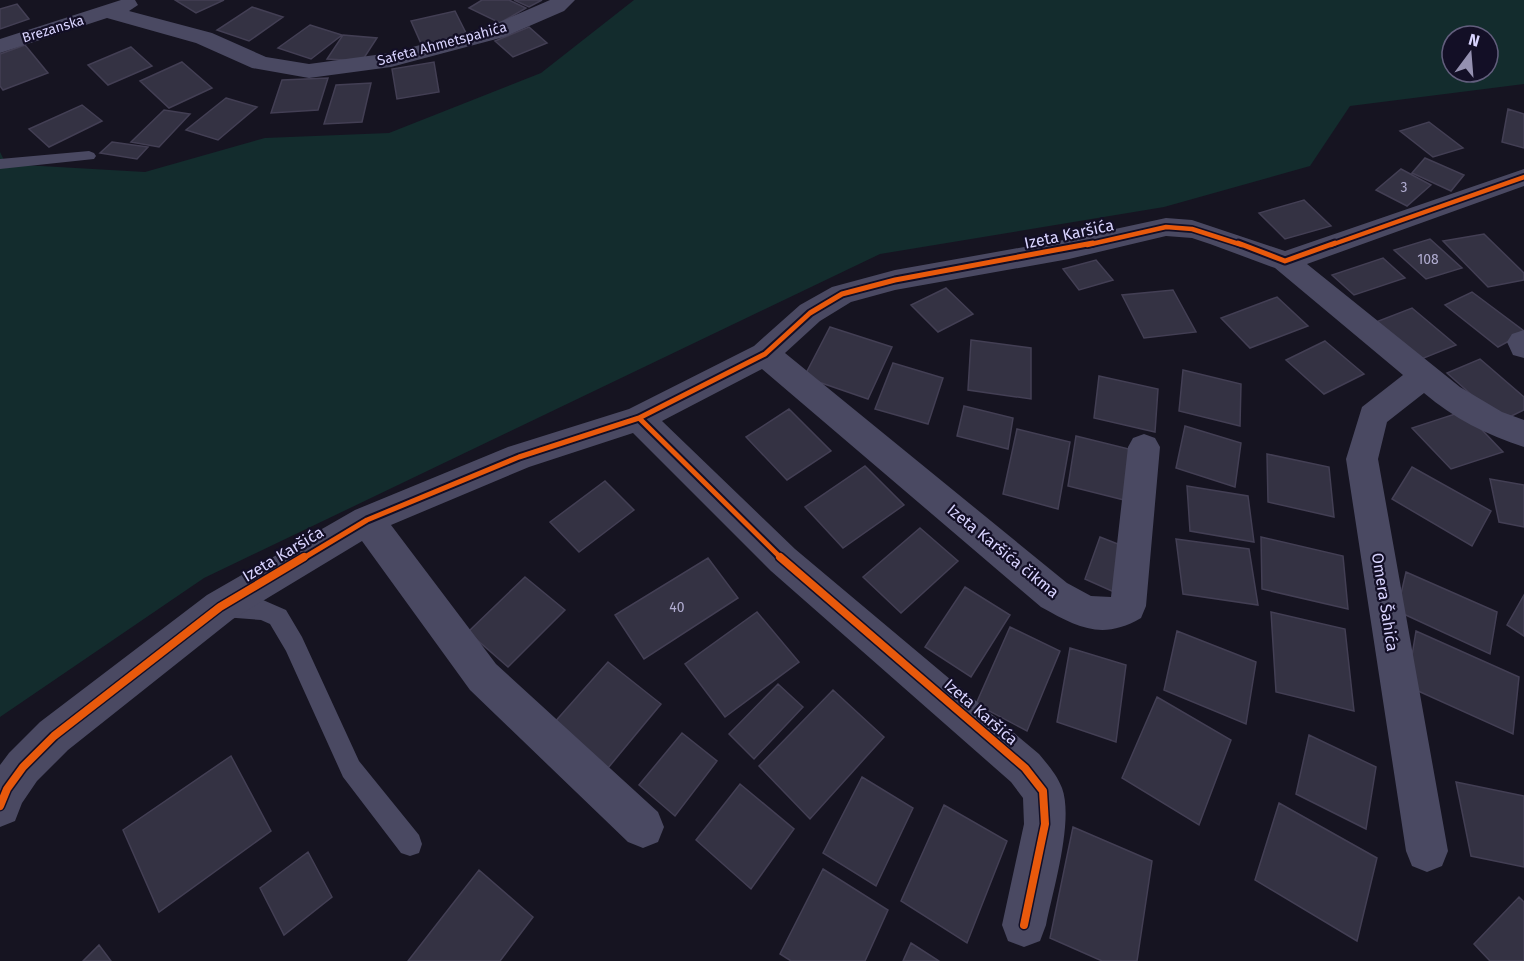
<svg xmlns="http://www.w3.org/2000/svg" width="1524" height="961" viewBox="0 0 1524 961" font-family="'Fira Sans',sans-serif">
<rect width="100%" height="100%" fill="#161421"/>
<path fill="#132c2d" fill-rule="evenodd" d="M634,0h890v84l-174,22 -40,60 -146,41 -284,47 -676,324 -204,139v-565l6,12 139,8 120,-34 124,-5 152,-60zM1452,36h36v36h-36z"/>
<path fill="#343243" stroke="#433f54" stroke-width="1.5" d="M175,0h49l-28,13z
M482,0h27l17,8 -26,15 -31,-15z
M514,0h28l-13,7z
M17,4l12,15 -29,10v-20z
M252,7l31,10 -34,24 -32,-11z
M455,11l13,26 -45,11 -12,-27z
M310,25l32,10 -31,24 -33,-11z
M529,27l18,16 -34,14 -18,-16z
M343,35l34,3 -15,23 -35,-2z
M25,45l23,28 -45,17 -3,-4v-32z
M131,47l21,19 -44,19 -20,-20z
M182,62l30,26 -43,20 -29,-27z
M434,62l5,30 -42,7 -5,-30z
M328,78l-10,32 -47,3 11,-33z
M371,83l-9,39 -38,2 12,-39z
M226,98l31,9 -39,33 -32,-10z
M82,105l20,16 -53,26 -20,-18z
M1508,109l16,5v34l-22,-6z
M164,110l26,4 -31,33 -28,-5z
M1429,122l34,26 -30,9 -33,-26z
M112,142l36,5 -11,12 -37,-6z
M1425,158l39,17 -13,16 -39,-18z
M1401,169l30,16 -24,21 -31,-16z
M1304,200l27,26 -46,13 -26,-26z
M1484,234l40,39v7l-36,7 -45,-46z
M1430,239l32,29 -36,11 -32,-29z
M1383,258l22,20 -51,17 -22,-20z
M1096,260l17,20 -34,10 -16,-21z
M946,288l27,26 -35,18 -27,-27z
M1173,290l23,42 -52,6 -22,-43z
M1472,292l52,39v2l-26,14 -53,-42z
M1277,297l31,29 -58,22 -29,-30z
M1412,308l44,37 -37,15 -43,-38z
M830,327l62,20 -24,52 -64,-22z
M971,340l60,8v51l-63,-9z
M1325,341l39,33 -40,20 -38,-34z
M1480,359l44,38v13l-23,11 -54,-48z
M893,363l50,15 -15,46 -53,-15z
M1183,370l58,14 -1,42 -61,-15z
M1099,376l59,13 -3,43 -61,-14z
M964,406l49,12 -5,31 -51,-13z
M789,409l42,42 -44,29 -41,-43z
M1464,411l39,41 -52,17 -39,-41z
M1185,426l56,17 -6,44 -59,-19z
M1017,429l53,13 -12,67 -55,-15z
M1076,436l61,15 -5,51 -64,-16z
M1267,454l62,13 5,50 -66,-15z
M865,466l39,39 -61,43 -38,-41z
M1412,467l79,44 -19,35 -80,-47z
M1490,479l34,6v42l-25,-5z
M605,481l29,29 -55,42 -29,-30z
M1187,486l61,10 6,46 -64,-11z
M920,528l38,33 -57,52 -38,-36z
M1100,537l28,11 -14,44 -29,-13z
M1261,537l82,19 5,53 -86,-20z
M1176,539l73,10 9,56 -75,-11z
M708,558l30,40 -94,61 -29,-44z
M1406,572l91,40 -7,42 -93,-43z
M525,577l40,33 -57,57 -40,-35z
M965,587l45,28 -39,62 -46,-30z
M1524,595v41l-17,-11z
M757,612l42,50 -74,55 -40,-53z
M1271,612l74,17 9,82 -78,-19z
M1010,627l50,24 -33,80 -51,-27z
M1177,631l79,31 -10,62 -82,-34z
M1416,631l103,46 -6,57 -106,-48z
M1070,648l56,17 -10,77 -59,-20z
M608,662l53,42 -53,64 -55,-44z
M778,684l25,23 -49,52 -25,-25z
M833,690l51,47 -74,82 -51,-53z
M1157,697l74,43 -32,85 -77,-47z
M682,733l35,28 -42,55 -36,-31z
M1309,735l67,32 -10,62 -70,-35z
M231,756l40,75 -112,81 -36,-82z
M862,777l51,31 -37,78 -53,-33z
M1456,782l68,14v71l-53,-11z
M740,784l54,45 -43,60 -55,-49z
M1279,803l98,55 -20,83 -102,-61z
M944,805l63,36 -40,102 -66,-42z
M1073,827l79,34 -15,100h-35l-52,-23z
M308,852l24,45 -48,38 -24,-47z
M823,869l65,41 -23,51h-74l-11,-7z
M479,870l54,47 -33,44h-92z
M1519,897l5,5v59h-34l-16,-17z
M911,943l28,18h-36z
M99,945l12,16h-28z"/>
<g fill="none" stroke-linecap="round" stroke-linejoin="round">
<path fill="#4a4962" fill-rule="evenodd" d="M89,151l5,2 2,3 -2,3 -94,10v-10z
M223,597l40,3 23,10 16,27 57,124 60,74 3,9 -3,9 -9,3 -9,-3 -58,-76 -57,-126 -16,-27 -9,-4 -38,-3 -8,-3 -3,-7 3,-7z"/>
<path fill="#4a4962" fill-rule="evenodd" d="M121,0h14l3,5 -9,6 83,22 54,24 43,7 81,-11 98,-26 62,-27h25l-11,11 -60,26 -113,30 -82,11 -57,-10 -56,-25 -89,-25 -107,35v-14z
M1524,169v17l-217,78 153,123 42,25 22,8v27c-37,-12 -71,-29 -100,-54l-37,29 -9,37 70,392 -6,15 -15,6 -15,-6 -6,-15 -60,-392 16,-52 41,-32 -128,-107 -65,-24 -18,-6 -26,-2 -97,23 -174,31 -44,12 -31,19 -35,32 282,230 24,13 20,1 17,-150 5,-9 11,-4 11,4 5,9 -14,159 -5,12c-39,23 -64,9 -100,-11l-279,-238 -100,52 133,128 244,205c9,11 18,21 23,34 12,33 -9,102 -16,137l-6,16 -16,6 -16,-6 -6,-16 22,-101 -1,-26 -12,-16 -240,-211 -138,-138 -104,34 -138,58 105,139 162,148 6,15 -6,15 -15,6 -15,-6 -158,-152 -108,-149 -129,78 -165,131 -31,31 -15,22 -7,18 -15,6v-62l9,-12 31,-31 167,-127 148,-85 153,-63 121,-38 125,-63 46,-41 32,-18 63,-17 174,-31 97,-21 26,2 93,31z
M1524,330v28l-11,-3 -6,-13 5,-8z"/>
<defs>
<path id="cycleway-far2" d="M1087,245l79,-18 26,2 50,16
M1331,245l193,-68"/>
<path id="cycleway-far1" d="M1238,243l47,18 50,-18
M639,418l143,141
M302,559l65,-39 152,-63 120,-39 126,-64 45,-41 32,-19 53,-14 198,-37"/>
<path id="cycleway" d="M780,557l245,211 18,23 2,33 -21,101
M0,806l7,-17 16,-22 31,-31 166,-129 84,-50"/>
</defs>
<use href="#cycleway-far2" stroke="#130f26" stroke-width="8"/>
<use href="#cycleway-far1" stroke="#130f26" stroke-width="9"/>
<use href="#cycleway" stroke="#130f26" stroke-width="11"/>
<use href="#cycleway-far2" stroke="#e8590c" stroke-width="4.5"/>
<use href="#cycleway-far1" stroke="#e8590c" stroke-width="5"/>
<use href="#cycleway" stroke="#e8590c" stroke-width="8"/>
</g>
<g text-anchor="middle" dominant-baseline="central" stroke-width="4.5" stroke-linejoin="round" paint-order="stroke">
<g font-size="14" fill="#d9d4ff" stroke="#130f26">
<text transform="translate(53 29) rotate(-17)">Brezanska</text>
<text transform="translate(442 44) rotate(-15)">Safeta Ahmetspahića</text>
</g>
<g font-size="14" fill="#b0acd0">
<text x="1404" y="187">3</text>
<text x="1428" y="259">108</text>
<text x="677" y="607">40</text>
</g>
<g font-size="16" fill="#d9d4ff" stroke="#130f26">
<text transform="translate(1069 234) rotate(-12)">Izeta Karšića</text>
<text transform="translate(1003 551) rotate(39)">Izeta Karšića čikma</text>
<text transform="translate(283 554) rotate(-31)">Izeta Karšića</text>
<text transform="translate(1385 602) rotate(81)">Omera Šahića</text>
<text transform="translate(981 712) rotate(41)">Izeta Karšića</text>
</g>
</g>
<g transform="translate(1470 54) rotate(16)"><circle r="28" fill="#130f26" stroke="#625e7d" stroke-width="1.5"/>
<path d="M0-4.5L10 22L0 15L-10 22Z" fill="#9591b1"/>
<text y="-9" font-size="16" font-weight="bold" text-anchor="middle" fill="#d9d4ff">N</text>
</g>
</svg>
